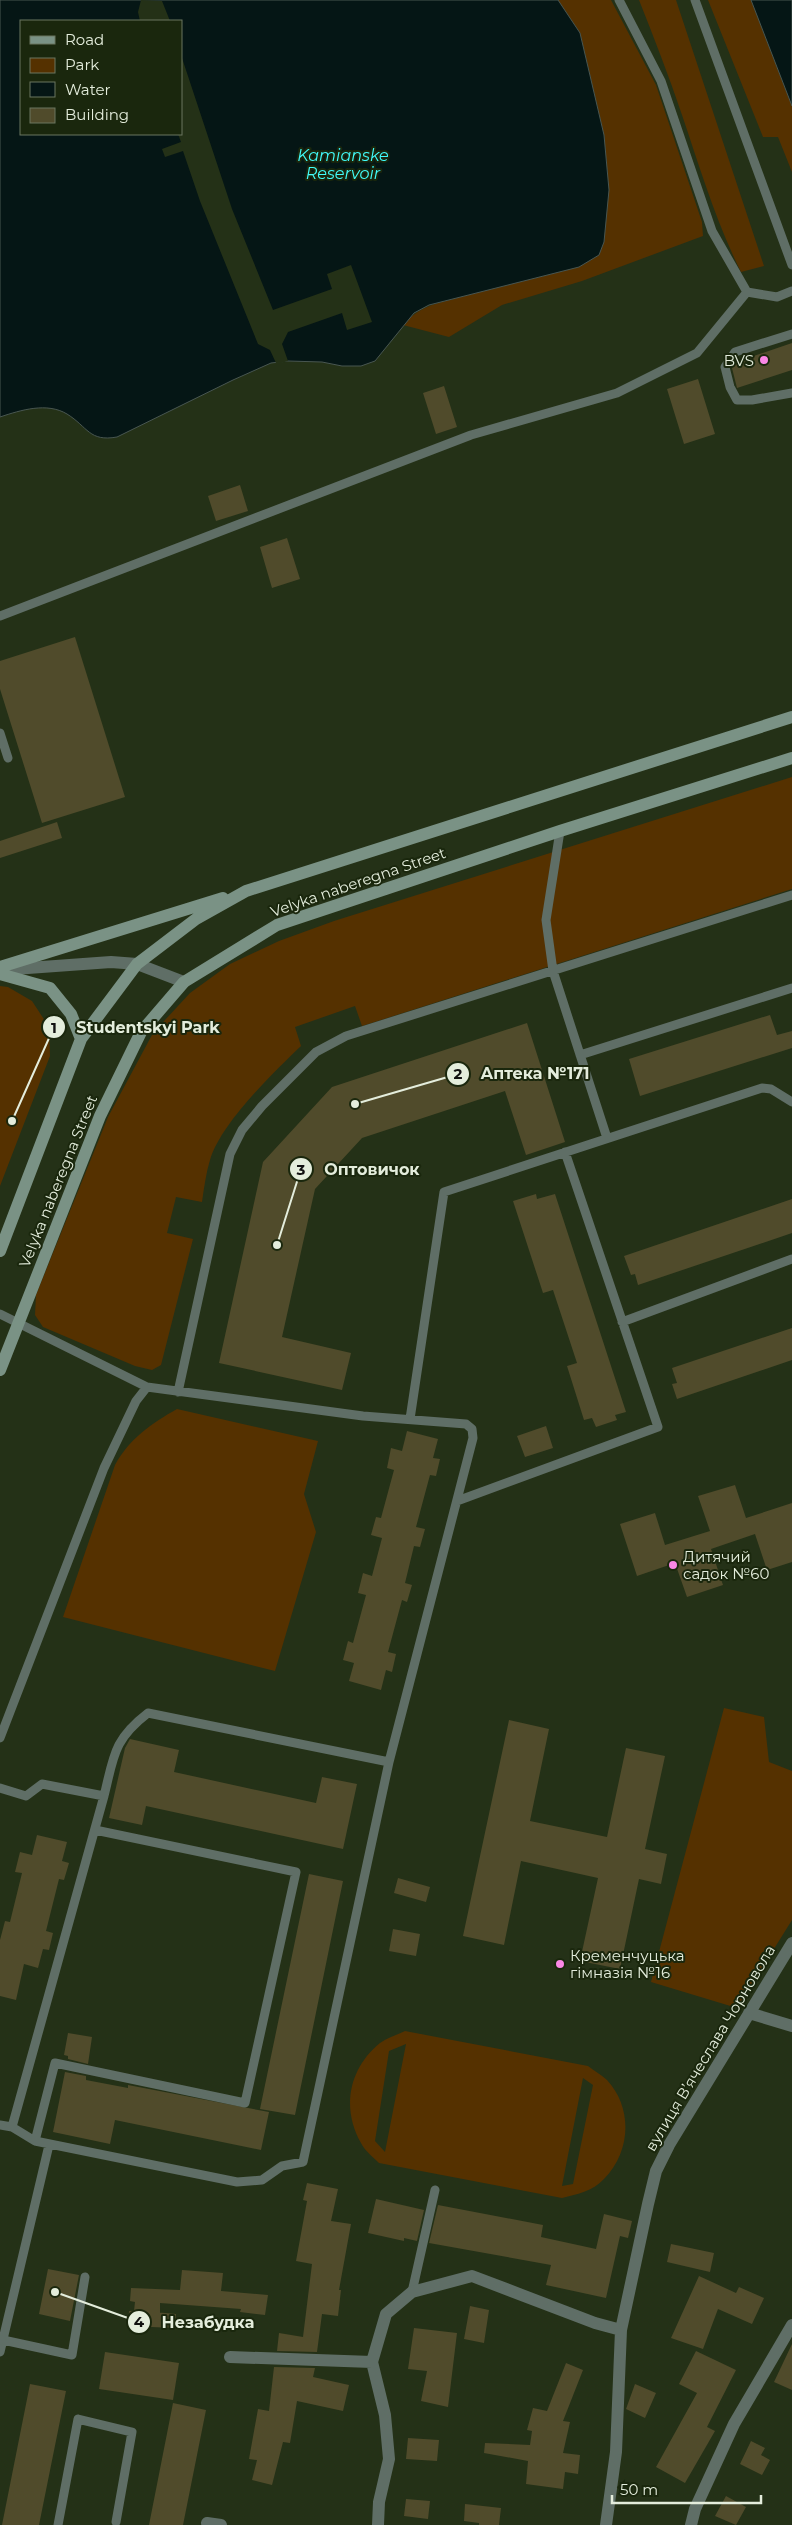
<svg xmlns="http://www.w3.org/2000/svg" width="792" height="2525" viewBox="0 0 792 2525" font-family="Montserrat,sans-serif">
<rect width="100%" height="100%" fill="#243117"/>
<path fill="#553100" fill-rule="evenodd" d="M558,0h53l45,85 46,137 1,14 -121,45 -80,24 -53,32 -46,-12c16,-18 28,-20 51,-26l155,-109 -5,-55 -24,-102z
M639,0h37l88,266 -23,6c-25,-50 -41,-104 -59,-157 -13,-39 -28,-77 -43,-115z
M708,0h43l41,106v66l-14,-35h-15z
M792,777v112l-430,137 -7,-20 -60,21 6,19c-28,27 -80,77 -91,114 -4,13 -6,28 -8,42l-26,-5 -9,36 26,6 -32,126 -9,5 -17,-4 -92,-39 -8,-12 1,-20 72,-178 45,-84 37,-40 40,-29 49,-23 55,-20z
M0,986l8,1 24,14 17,26 1,29 -50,130z
M177,1409l141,32 -14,53 12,38 -41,139 -212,-54 52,-152c14,-26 37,-42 62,-56z
M724,1708l40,9 5,45 23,9v149l-55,88 -86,-26z
M405,2031l183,35c6,5 14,9 19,14 26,28 24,72 -3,99 -11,12 -26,15 -42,19l-183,-35c-6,-6 -14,-12 -18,-20 -20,-35 -12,-75 19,-100 7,-5 17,-8 25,-12zM406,2044l-21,108 -10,-11 14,-90zM583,2078l10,7 -20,99 -11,2z"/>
<path fill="#051615" stroke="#485651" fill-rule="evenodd" d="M0,0h558l22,33 24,102 5,55 -5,52 -5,13 -20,12 -150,38 -15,8 -39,48 -14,5h-19l-20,-4 -34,-1 -17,2 -38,17 -116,57c-28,5 -29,-10 -50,-23 -20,-12 -46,-4 -67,3zM21,21h160v113h-160z
M751,0h41v106z"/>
<path fill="#243117" d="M141,0l21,1 8,20h-30l-2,-9z
M181,55l51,154 41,101 59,-21 -5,-15 24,-9 21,57 -25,8 -5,-17 -54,19 -6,12 6,17 -7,2h-5l-6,-13 -12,-6 -58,-143 -17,-50 -18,6 -3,-8 19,-7 -3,-8h3z"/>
<path fill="#504b2b" d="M792,343v27l-55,18 -5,-20 4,-6z
M698,379l17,55 -31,10 -17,-55z
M444,386l13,41 -21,7 -13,-41z
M240,485l8,26 -32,10 -8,-25z
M287,538l13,41 -28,9 -12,-41z
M75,637l50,160 -83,26 -42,-134v-28z
M57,822l5,16 -62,20v-17z
M770,1015l7,20 15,-4v17l-152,48 -11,-37z
M527,1023l38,119 -39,13 -21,-64 -143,47 -47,51 -33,148 69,16 -9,37 -123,-27 44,-201 69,-75z
M536,1194l1,5 18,-5 71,218 -11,3 2,5 -21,7 -4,-9 -8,2 -17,-54 10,-3 -24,-73 -10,3 -30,-92z
M792,1199v34l-154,52 -3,-11 -4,1 -7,-19z
M792,1328v32l-115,39 -5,-15 5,-1 -5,-15z
M546,1426l7,22 -28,9 -8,-21z
M407,1431l31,8 -5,19 7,1 -4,17 -6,-1 -14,52 9,2 -5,18 -6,-1 -9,37 7,2 -5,17 -5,-2 -14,52 8,2 -4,18 -6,-2 -5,20 -32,-9 5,-18 -11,-3 5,-19 5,2 13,-48 -8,-2 5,-20 9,3 10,-38 -11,-3 5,-18 5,1 13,-48 -7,-2 4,-20 11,3z
M735,1485l11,33 46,-15v59l-25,8 -12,-36 -44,15 12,36 -36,12 -12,-34 -38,13 -17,-52 35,-11 10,32 45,-14 -12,-35z
M509,1720l40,9 -19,92 77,16 19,-89 39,8 -20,93 22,5 -6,30 -22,-5 -19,90 -40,-8 18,-83 -77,-17 -17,84 -41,-9z
M130,1739l49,11 -5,22 142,31 6,-26 35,7 -14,65 -197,-43 -4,19 -33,-7 16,-70z
M37,1835l30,7 -5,19 7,2 -5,17 -5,-1 -13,52 7,2 -4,17 -6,-1 -5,19 -14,-4 -8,36 -16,-4v-56l5,-19 5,1 12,-49 -7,-1 5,-20 12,3z
M309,1874l34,7 -48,234 -35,-6z
M398,1878l32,9 -4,15 -32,-9z
M393,1929l27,5 -4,22 -27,-5z
M68,2033l24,4 -4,27 -20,-5v-3l-4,-1z
M65,2072l21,4v4l42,8v-3l141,27 -8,38 -146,-30 -5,24 -57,-12z
M307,2183l31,6 -7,32 20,3 -12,66h2l-3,26 -16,-2 -5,38 -40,-1 2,-18 24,4 9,-73 -16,-3 11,-60 -4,-1z
M376,2199l48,11 -7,31 -13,-3v3l-36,-8z
M438,2205l105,20 -2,12 55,12 8,-35 28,7 -4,17 -8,-2 -14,62 -60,-13 5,-20 -122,-22z
M671,2244l43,9 -4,19 -43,-10z
M48,2269l31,6 -9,46 -31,-7z
M182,2270l41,3 -2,18 47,4 -3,20 -25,-3 1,-3 -81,-6v10l-6,-1 22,2 -1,14 -47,-2 1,-15h5l1,-9 -5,-1 1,-13 49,2z
M699,2276l37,17 3,-6 25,11 -12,26 -34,-15 -15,40 -32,-11z
M470,2306l19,4 -5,33 -20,-4z
M414,2328l43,5 -9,74 -27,-6 6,-30 -19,-2z
M792,2344v46l-18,-8z
M696,2351l40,19 -29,57 8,4 -30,52 -29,-16 41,-74 -18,-9z
M105,2352l74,11 -6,37 -74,-11z
M566,2363l17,7 -20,51 7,1 -7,31 17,2 -2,19 -13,-2 -2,17 -37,-5 2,-23 -44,-8 1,-10 45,2 2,-14 -5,-1 6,-22 14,3z
M274,2367l41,1 -2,9 36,8 -6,26 -46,-10 -7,42 -7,-1 -11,43 -20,-5 5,-20 -8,-1 9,-50 11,2z
M30,2384l36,7 -27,134h-37z
M635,2384l21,9 -11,25 -19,-9z
M173,2403l33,7 -23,115h-34z
M408,2438l31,2 -2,21 -31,-2z
M751,2441l14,7 -4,7 9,5 -8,15 -22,-11z
M726,2496l20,11 -10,18 -21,-9z
M406,2499l24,2 -2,18 -24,-3z
M465,2504l36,4 -2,17h-20v-2l-15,-2z"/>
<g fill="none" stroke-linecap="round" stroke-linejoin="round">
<path stroke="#5f6e66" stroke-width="9" d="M619,0l42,81 51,150 35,61 30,5 15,-6
M695,0l97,265
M792,334l-57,18 -10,15 5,20 7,13h15l40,-7
M0,616l471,-181 146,-42 80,-40 50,-61
M0,733l8,25
M560,831l-14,89 7,51 54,167
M580,1055l212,-67
M0,1314l147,73 -11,14 -32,67 -104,270
M622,1322l170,-63
M178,1392l52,-238 12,-24 20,-24 54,-54 30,-16 446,-141
M410,1419l34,-227 318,-104 9,1 21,13
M457,1501l201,-74 -93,-275
M0,1788l26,8 16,-12 62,12c10,-40 9,-56 44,-83l241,49
M0,2125l12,2 23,14 202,41 25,-2 20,-14 21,-4 86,-400 84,-324 -1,-9 -6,-5 -103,-8 -216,-29
M12,2127l92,-331
M35,2141l20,-78 190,40 51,-231 -201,-42
M412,2292l23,-102
M3,2340l69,15 13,-78
M0,2352l49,-207
M58,2525l20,-106 54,13 -16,90"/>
<path stroke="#5f6e66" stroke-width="12" d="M0,970l111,-8 26,2 47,18
M749,2013l43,13
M230,2357l142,5
M207,2523l14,2
M378,2525l1,-23 10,-43 -4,-44 -13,-53 14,-48 26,-22 60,-16 123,47 26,7
M606,2525l10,-73 5,-122 27,-126 8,-33 13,-26 123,-202
M691,2525l4,-16 39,-85 58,-99"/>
<path stroke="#7a9285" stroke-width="12" d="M0,967l223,-69
M0,974l50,14 21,26 10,25
M0,1251l81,-212 56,-75 59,-45 50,-28 546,-174
M0,1370l100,-254 41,-84 43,-50 93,-57 283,-94 232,-73"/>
</g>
<g fill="#fb87e6" stroke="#1a270d" stroke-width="2">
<circle cx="764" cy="360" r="5"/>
<circle cx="673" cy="1565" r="5"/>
<circle cx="560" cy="1964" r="5"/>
</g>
<g text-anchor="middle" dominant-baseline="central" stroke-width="4" stroke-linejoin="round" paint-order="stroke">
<g font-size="15" fill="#e4eddc" stroke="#1a270d" text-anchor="start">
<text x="754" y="360" text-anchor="end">BVS</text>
<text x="683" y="1556">Дитячий<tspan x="683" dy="17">садок №60</tspan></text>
<text x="570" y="1955">Кременчуцька<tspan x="570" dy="17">гімназія №16</tspan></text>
</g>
<g font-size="15" fill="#e4eddc" stroke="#1a270d">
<text transform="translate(358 882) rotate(-19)">Velyka naberegna Street</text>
<text transform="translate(58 1181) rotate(-68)">Velyka naberegna Street</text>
<text transform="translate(710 2048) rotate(-59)">вулиця Вʼячеслава Чорновола</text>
</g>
<g font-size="16" font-style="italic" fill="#41fdfb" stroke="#1a270d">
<text x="343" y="155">Kamianske<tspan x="343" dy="18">Reservoir</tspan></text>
</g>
</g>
<path fill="none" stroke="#e4eddc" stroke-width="2" d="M12 1121L54 1027M355 1104L458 1074M277 1245L301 1169M55 2292L139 2322"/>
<g fill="#e4eddc" stroke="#1a270d" stroke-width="2">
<circle cx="12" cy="1121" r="5"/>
<circle cx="355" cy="1104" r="5"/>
<circle cx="277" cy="1245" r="5"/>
<circle cx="55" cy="2292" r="5"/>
<circle cx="54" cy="1027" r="12"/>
<circle cx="458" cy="1074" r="12"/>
<circle cx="301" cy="1169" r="12"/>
<circle cx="139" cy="2322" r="12"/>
</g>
<g font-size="15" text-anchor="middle" font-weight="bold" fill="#111">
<text x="54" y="1033">1</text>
<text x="458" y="1079">2</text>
<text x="301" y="1175">3</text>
<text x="139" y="2327">4</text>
</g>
<g font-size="16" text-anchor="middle" font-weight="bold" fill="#e4eddc" stroke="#1a270d" stroke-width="4" stroke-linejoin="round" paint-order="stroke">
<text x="148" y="1033">Studentskyi Park</text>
<text x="535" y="1079">Аптека №171</text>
<text x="372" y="1175">Оптовичок</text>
<text x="208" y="2328">Незабудка</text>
</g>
<rect x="20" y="20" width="162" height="115" fill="#1a270d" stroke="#6b7660"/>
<rect x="30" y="36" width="25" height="8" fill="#7a9285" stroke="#6b7660"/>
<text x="65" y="45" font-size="15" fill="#e4eddc">Road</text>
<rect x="30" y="58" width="25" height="15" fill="#553100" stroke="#6b7660"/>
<text x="65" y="70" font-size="15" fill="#e4eddc">Park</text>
<rect x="30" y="82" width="25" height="15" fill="#051615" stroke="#6b7660"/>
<text x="65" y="95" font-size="15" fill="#e4eddc">Water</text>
<rect x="30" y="108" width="25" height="15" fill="#504b2b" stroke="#6b7660"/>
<text x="65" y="120" font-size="15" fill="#e4eddc">Building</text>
<path d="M612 2495v8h149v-8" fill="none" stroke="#e4eddc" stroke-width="2.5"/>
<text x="620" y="2495" font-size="15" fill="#e4eddc" stroke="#1a270d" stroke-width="4" paint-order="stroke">50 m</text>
</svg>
